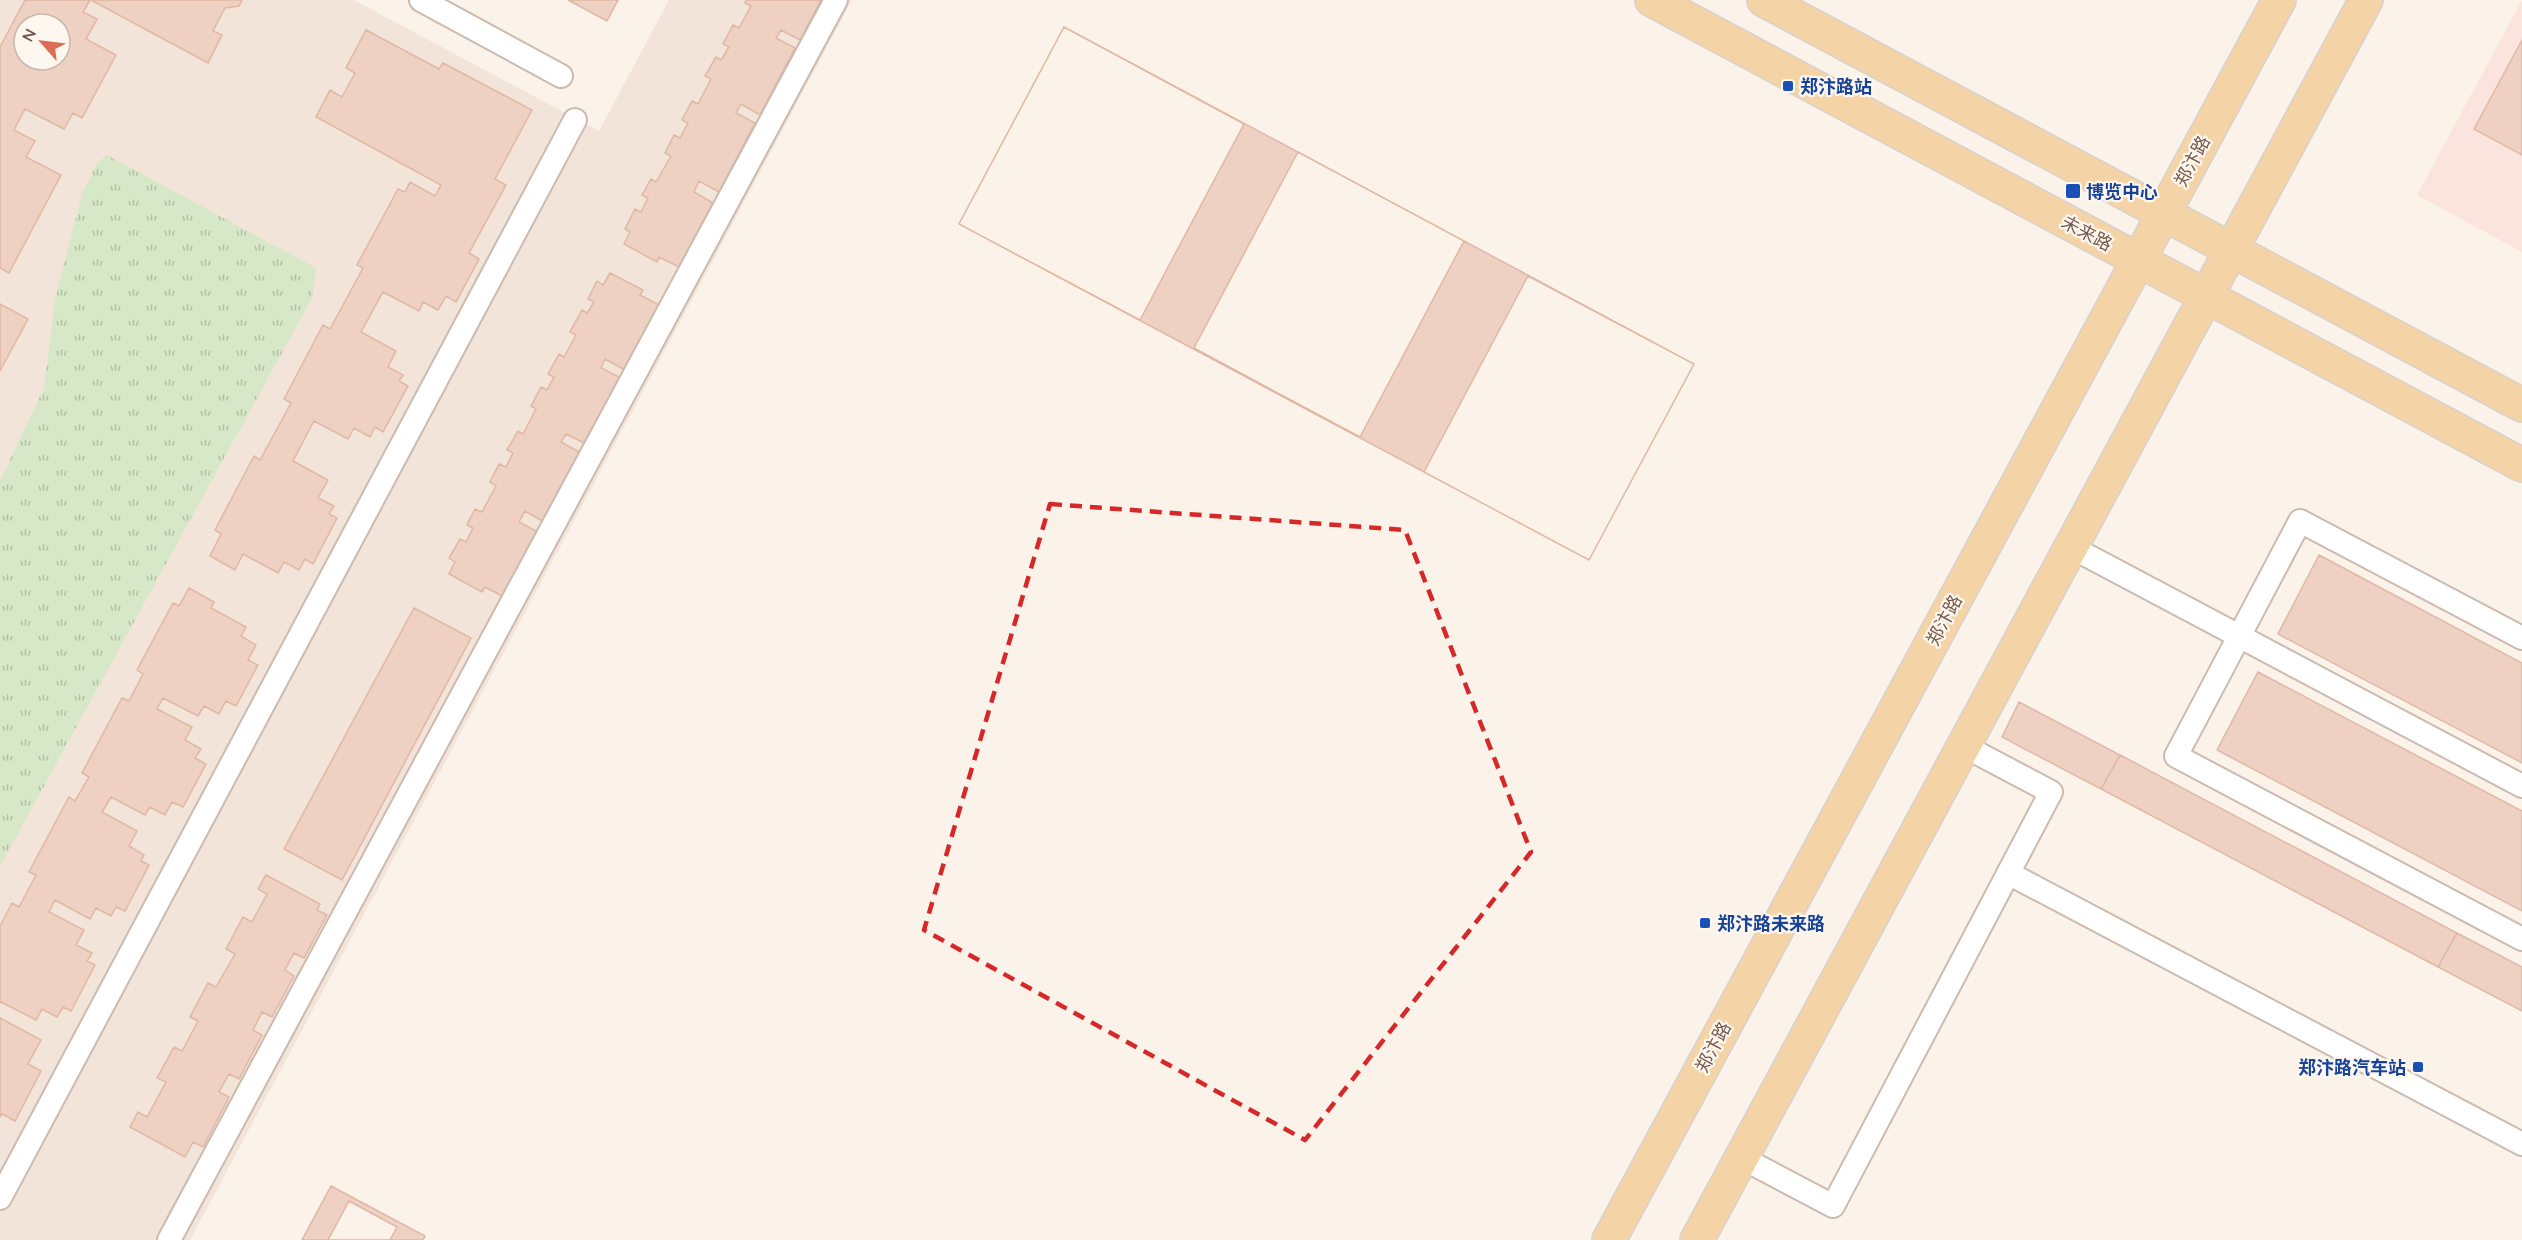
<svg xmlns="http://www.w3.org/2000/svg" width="2522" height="1240" viewBox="0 0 2522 1240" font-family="Quicksand,'Noto Sans SC',sans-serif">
<defs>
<pattern id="grass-tufts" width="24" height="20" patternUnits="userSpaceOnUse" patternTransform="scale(1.5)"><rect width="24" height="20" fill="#d7e8c8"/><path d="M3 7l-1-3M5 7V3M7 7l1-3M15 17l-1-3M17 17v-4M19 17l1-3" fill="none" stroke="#b3bfa5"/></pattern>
</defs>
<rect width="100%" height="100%" fill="#fbf3e9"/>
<path fill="#f2e4d8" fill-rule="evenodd" d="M0,0h354l245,131 70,-131h183l-662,1240h-190zM24,24h36v36h-36z"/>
<path fill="#fae4dd" d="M2522,0v252l-105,-57z"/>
<path fill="url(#grass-tufts)" d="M107,155l209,113 -4,30 -312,568v-385l44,-93 11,-88 27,-106 15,-31z"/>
<path fill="#eed1c2" stroke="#e0b7a4" stroke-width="1.5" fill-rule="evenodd" d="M25,0h65l-7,12 14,7 -11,20 30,16 -34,63 -9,-5 -9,16 -39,-20 -11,21 21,11 -9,16 35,18 -52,98 -9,-5v-221zM24,24h36v36h-36z
M91,0h151l-3,6 -14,2 -12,23 9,4 -14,28z
M568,0h50l-11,21z
M746,0h75l-21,40 -19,-10 -5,8 19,10 -35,67 -19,-11 -5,9 19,10 -36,69 -20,-11 -5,11 19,11 -34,64 -20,-10 -2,5 -33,-18 6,-12 -5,-3 10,-20 6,3 7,-14 -6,-3 9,-16 5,3 15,-26 -6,-3 9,-18 6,3 8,-15 -6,-3 10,-19 6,3 13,-25 -6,-3 11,-19 5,3 8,-13 -6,-3 10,-19 6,3 12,-22 -6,-3z
M1064,27l180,97 -104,196 -181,-96z
M1064,27l630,337 -105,196 -630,-336z
M366,30l73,39 4,-6 89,47 -37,69 11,6 -37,68 10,6 -23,43 -10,-6 -8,14 -15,-8 -4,9 -36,-19 -22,40 35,19 -8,16 15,8 -4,6 9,5 -25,46 -8,-5 -5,10 -16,-9 -6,11 -34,-18 -21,40 35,19 -10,18 16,8 -5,8 8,4 -24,46 -8,-5 -6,11 -15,-8 -6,11 -35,-19 -8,16 -25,-14 11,-22 -6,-4 39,-74 6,4 31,-57 -7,-4 39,-74 7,4 33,-61 -6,-3 41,-76 7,3 5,-10 25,14 6,-11 -125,-68 14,-27 12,7 13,-24 -9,-5z
M2522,40v115l-48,-26z
M1298,152l166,89 -104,196 -166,-89z
M610,273l33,17 -3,5 19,10 -34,65 -20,-11 -4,9 20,10 -35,66 -20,-10 -5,8 20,11 -37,69 -19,-11 -6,11 19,10 -34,65 -19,-10 -3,5 -33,-18 6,-12 -6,-4 11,-19 6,3 7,-14 -6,-3 8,-16 7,3 14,-26 -6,-4 9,-18 7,3 7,-14 -6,-3 11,-19 5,3 13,-25 -5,-3 10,-19 6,3 7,-13 -6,-3 11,-20 5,3 12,-22 -6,-3 12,-22 5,3 7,-11 -6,-3 9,-18 6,4z
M1528,276l166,88 -105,196 -165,-88z
M0,304l28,15 -28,52z
M2319,555l203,108v100l-244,-129z
M189,588l25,14 -3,6 35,19 -5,9 15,9 -8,15 10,5 -22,41 -10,-5 -7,13 -15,-8 -6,10 -35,-18 -6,11 35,18 -7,13 16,9 -6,9 11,6 -23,43 -11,-5 -7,13 -15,-8 -5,8 -34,-18 -9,15 35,19 -8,15 15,9 -3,6 8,4 -24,46 -9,-4 -5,9 -15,-8 -6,11 -35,-19 -6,12 35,18 -8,15 16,8 -5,8 8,4 -24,46 -8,-4 -6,10 -15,-8 -6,11 -35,-18 -1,1v-77l12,-23 7,4 17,-32 -7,-3 40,-75 6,4 14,-24 -7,-4 40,-75 7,3 14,-27 -6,-4 36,-67 6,3z
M414,608l57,30 -129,242 -58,-31z
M2258,672l264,139v100l-305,-161z
M2019,702l101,53 -19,34 -99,-52z
M2120,755l337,178 -19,34 -337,-178z
M266,875l54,29 -3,6 10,5 -23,43 -10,-5 -9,17 9,6 -22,41 -10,-5 -9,18 9,5 -23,44 -10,-5 -10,18 10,5 -26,50 -10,-5 -8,15 -55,-30 8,-15 9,5 19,-35 -9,-4 17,-31 8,4 16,-30 -8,-4 18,-34 8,4 19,-33 -9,-5 17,-32 9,5 15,-28 -9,-5z
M2457,933l65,34v44l-84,-44z
M0,1018l41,22 -13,24 13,7 -26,50 -13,-7 -2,3z
M331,1186l94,50 -2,4h-121z
M349,1201l48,26 -7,13h-62z"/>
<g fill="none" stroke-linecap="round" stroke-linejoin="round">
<defs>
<path id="service" d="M421,0l140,76
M2071,547l451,239
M2522,638l-222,-117 -124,235 346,183
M2008,873l514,271
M1742,1158l91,48 218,-414 -87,-46
M0,1198l575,-1078
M169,1240l667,-1240"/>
<path id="primary" d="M1652,0l870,465
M1764,0l758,405
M1609,1240l670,-1240
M1697,1240l669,-1240"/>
</defs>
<use href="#service" stroke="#ccbaaf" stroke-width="26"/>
<use href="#primary" stroke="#d8d1cd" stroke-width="36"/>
<use href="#service" stroke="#fff" stroke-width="22"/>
<use href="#primary" stroke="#f4d3a6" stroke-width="33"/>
</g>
<path fill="none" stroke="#d62828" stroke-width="4.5" stroke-dasharray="12 8" stroke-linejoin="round" d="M1050,504l355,26 126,322 -226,288 -381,-210z"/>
<g fill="#1a4fb4" stroke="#fef7ef" stroke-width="2">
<rect x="1782" y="80" width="12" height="12" rx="3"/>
<rect x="2065" y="183" width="16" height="16" rx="3"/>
<rect x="1699" y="917" width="12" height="12" rx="3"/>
<rect x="2412" y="1061" width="12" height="12" rx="3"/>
</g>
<g text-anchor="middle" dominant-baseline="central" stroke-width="4.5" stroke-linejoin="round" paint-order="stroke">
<g font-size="18" font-weight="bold" fill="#164399" stroke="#fef7ef" text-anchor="start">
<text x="1800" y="86">郑汴路站</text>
<text x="2086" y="191">博览中心</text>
<text x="1717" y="923">郑汴路未来路</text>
<text x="2406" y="1067" text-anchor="end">郑汴路汽车站</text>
</g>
<g font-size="18" fill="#74594e" stroke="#fef7ef">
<text transform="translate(2192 161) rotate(-62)">郑汴路</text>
<text transform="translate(2087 233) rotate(28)">未来路</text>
<text transform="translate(1944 620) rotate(-62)">郑汴路</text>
<text transform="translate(1713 1047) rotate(-62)">郑汴路</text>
</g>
</g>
<g transform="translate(42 42) rotate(298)"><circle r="28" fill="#fef7ef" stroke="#c7b8af" stroke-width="1.5"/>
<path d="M0-4.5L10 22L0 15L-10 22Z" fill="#db6d57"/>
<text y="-9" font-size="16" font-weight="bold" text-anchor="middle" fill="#74594e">N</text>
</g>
</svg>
